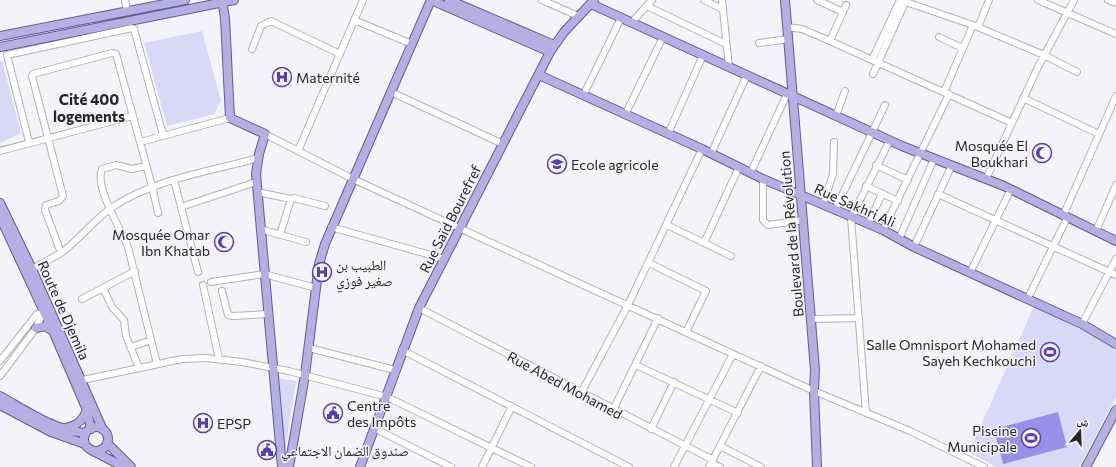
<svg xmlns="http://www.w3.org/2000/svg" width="1116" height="467" viewBox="0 0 1116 467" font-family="Commissioner,'Noto Naskh Arabic',sans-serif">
<rect width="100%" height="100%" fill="#f3f3f9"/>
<path fill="#d9d8f7" d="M202,31l19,70 -7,13 -47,12 -23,-83z
M0,61h2l19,72 -21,10z
M1034,306l82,41v50l-37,70h-83l-27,-15z
M277,378l19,3 -11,70z"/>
<path fill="#998fe6" d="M1058,412l9,35 -64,17 -9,-35z"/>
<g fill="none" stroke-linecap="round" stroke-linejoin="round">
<defs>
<path id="minor" d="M125,0l2,11
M542,0l36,16
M704,0l18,9
M722,0l7,67
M817,0l26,12
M900,0l73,25 -29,67
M1038,0l78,34
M1108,0l8,3
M647,6l79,38
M354,20l58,24
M632,22l20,-22
M973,25l71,30 33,17
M787,27l15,2 28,12 182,82
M978,27l11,-27
M939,37l23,11
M830,41l16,-36
M759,43l30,-4
M252,49l9,-23 10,-5 69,33
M872,60l28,-60
M873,74l33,-74
M391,92l112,52
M583,96l38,-78
M1023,98l76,36
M625,115l38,-78
M836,116l9,-25
M265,134l88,45 380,175 81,37 96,40 74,36
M668,134l35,-79
M29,142l-22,-87 125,-27 2,1 29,106
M140,142l90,-24
M0,151l132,-35
M298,151l65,-151
M711,154l36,-79
M876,165l32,15
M146,166l-14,3 -16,-4 -14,4c-8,18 19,60 26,78l29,117
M751,172l36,-78
M763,179v41l5,5 36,-5
M986,179l52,-112 36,-67
M174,180l7,27
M866,186l32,15
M257,192l34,7
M938,194l178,81
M823,205l10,-31 1,-32
M835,210l50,-105
M1063,216l53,-120
M868,224l14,-30
M667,225l64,31
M331,227l114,32
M260,229l46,13
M883,230l66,-136
M1096,231l20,-46
M280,235l11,-36 3,-1 31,8
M899,239l35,-80
M704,243l35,-76
M914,247l38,-82
M61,253c18,-13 33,-33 50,-45 43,-29 97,-36 147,-50
M649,263l57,28 -20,41
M32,269l29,-16 -16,-43 1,-5 13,-4 4,-5 -31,-120 1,-2 79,-21 4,1 36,132 6,27
M198,272l-17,-65 75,-25
M970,273l41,-84
M211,282l53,-8 52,14
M203,285l16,74
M103,288l9,19 12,13 2,16 13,32
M222,291l6,24 5,1 35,-2
M1028,298l39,-80
M82,299l53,-28
M419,308l294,152
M812,319l47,-1
M1082,324l34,-65
M131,347l20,-7
M309,348l86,22
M402,350l227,117
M0,361l37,-47 10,-3
M636,365l102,48
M0,376l36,-48 8,-17
M78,381l104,-22 24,-1 36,4 47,9 98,26 144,70
M581,393l47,-88 74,-156
M613,410l45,-92
M866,413l-15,-195 39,-78
M374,428l77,39
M651,429l23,-47
M720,446l41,21
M711,463l9,4
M482,467l30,-61
M674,467l59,-113
M709,467l52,-101"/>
<path id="major" d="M222,0l3,18 5,100 35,16 -6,20 -3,20 26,293
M431,0l119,52
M449,0l105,45
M785,0l30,370 -1,21 3,76
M591,4l311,142 102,40 112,55
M0,36l185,-36
M0,47l234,-47
M539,75l163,74 61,30 120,51 31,17 168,77 34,20
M0,203l32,66 71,161
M0,217l53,114 34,79 4,19
M36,328l9,-2 8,5
M0,396c27,15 55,35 86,37
M0,405l51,27 34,12
M84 439a12 12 0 1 1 24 0a12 12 0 1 1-24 0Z
M62,429c13,-3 20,-6 25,-19
M107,443l24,24
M93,451l31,16
M289,467l16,-92 14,-111 6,-20 106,-244
M360,467l59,-159 131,-256 14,-20 30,-32
M1086,467l30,-57"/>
</defs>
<use href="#minor" stroke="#b2b2b8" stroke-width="8"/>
<use href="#major" stroke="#625c95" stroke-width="10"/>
<use href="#minor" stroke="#fff" stroke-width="6"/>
<use href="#major" stroke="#b5afe3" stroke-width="8"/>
</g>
<defs>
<symbol id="hospital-ring" viewBox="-11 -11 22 22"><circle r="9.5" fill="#f3f3f9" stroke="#583db5" stroke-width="1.5"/><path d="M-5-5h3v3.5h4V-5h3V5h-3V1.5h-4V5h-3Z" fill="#583db5"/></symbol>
<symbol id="mosque-ring" viewBox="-11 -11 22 22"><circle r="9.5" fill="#f3f3f9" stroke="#583db5" stroke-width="1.5"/><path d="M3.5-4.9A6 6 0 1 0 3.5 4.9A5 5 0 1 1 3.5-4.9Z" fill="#583db5"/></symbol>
<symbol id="university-ring" viewBox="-11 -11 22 22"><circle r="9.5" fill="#f3f3f9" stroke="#583db5" stroke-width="1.5"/><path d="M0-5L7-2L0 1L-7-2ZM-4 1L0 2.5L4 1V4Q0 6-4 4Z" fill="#583db5"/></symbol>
<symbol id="stadium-ring" viewBox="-11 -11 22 22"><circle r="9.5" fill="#f3f3f9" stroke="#583db5" stroke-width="1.5"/><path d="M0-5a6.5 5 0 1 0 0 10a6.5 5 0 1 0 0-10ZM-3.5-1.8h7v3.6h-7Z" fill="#583db5"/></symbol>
<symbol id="civic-ring" viewBox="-11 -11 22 22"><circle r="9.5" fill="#f3f3f9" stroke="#583db5" stroke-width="1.5"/><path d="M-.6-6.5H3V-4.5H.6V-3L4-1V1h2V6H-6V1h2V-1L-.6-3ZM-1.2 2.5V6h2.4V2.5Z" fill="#583db5"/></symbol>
</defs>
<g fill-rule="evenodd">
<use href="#hospital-ring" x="271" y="66" width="22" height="22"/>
<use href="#mosque-ring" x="1031" y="142" width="22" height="22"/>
<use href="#university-ring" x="546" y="153" width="22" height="22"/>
<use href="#mosque-ring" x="213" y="231" width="22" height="22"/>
<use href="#hospital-ring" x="311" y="261" width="22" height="22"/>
<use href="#stadium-ring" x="1039" y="341" width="22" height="22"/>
<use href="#civic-ring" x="322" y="402" width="22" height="22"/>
<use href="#hospital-ring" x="192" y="412" width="22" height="22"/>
<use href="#stadium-ring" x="1020" y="427" width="22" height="22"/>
<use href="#civic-ring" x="256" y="439" width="22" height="22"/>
</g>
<g text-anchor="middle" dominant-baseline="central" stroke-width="3" stroke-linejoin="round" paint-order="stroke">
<g font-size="14" fill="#262628" stroke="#f3f3f9" text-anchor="start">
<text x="296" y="77">Maternité</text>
<text x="1028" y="145" text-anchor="end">Mosquée El<tspan x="1028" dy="16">Boukhari</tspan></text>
<text x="571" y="164">Ecole agricole</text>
<text x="210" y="234" text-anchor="end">Mosquée Omar<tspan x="210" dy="16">Ibn Khatab</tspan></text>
<text x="336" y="264">الطبيب بن<tspan x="336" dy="16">صغير فوزي</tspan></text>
<text x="1036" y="344" text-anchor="end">Salle Omnisport Mohamed<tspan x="1036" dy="16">Sayeh Kechkouchi</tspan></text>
<text x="347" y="405">Centre<tspan x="347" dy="16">des Impôts</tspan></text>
<text x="217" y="423">EPSP</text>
<text x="1017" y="430" text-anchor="end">Piscine<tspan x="1017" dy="16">Municipale</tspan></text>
<text x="281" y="450">صندوق الضمان الاجتماعي</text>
</g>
<g font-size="14" fill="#262628" stroke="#f3f3f9">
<text transform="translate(855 205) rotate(24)">Rue Sakhri Ali</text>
<text transform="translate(450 219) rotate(-63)">Rue Saïd Bourefref</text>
<text transform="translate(791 234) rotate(-95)">Boulevard de la Révolution</text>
<text transform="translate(64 310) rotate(66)">Route de Djemila</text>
<text transform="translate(565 385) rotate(28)">Rue Abed Mohamed</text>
</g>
<g font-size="15" font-weight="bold" fill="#262628" stroke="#f3f3f9">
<text x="89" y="99">Cité 400<tspan x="89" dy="17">logements</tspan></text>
</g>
</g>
<g transform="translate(1080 431) rotate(19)" stroke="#f3f3f9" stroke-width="3" paint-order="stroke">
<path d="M0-3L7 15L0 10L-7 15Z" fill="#262628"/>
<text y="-6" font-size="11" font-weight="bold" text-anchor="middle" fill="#262628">ش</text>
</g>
</svg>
